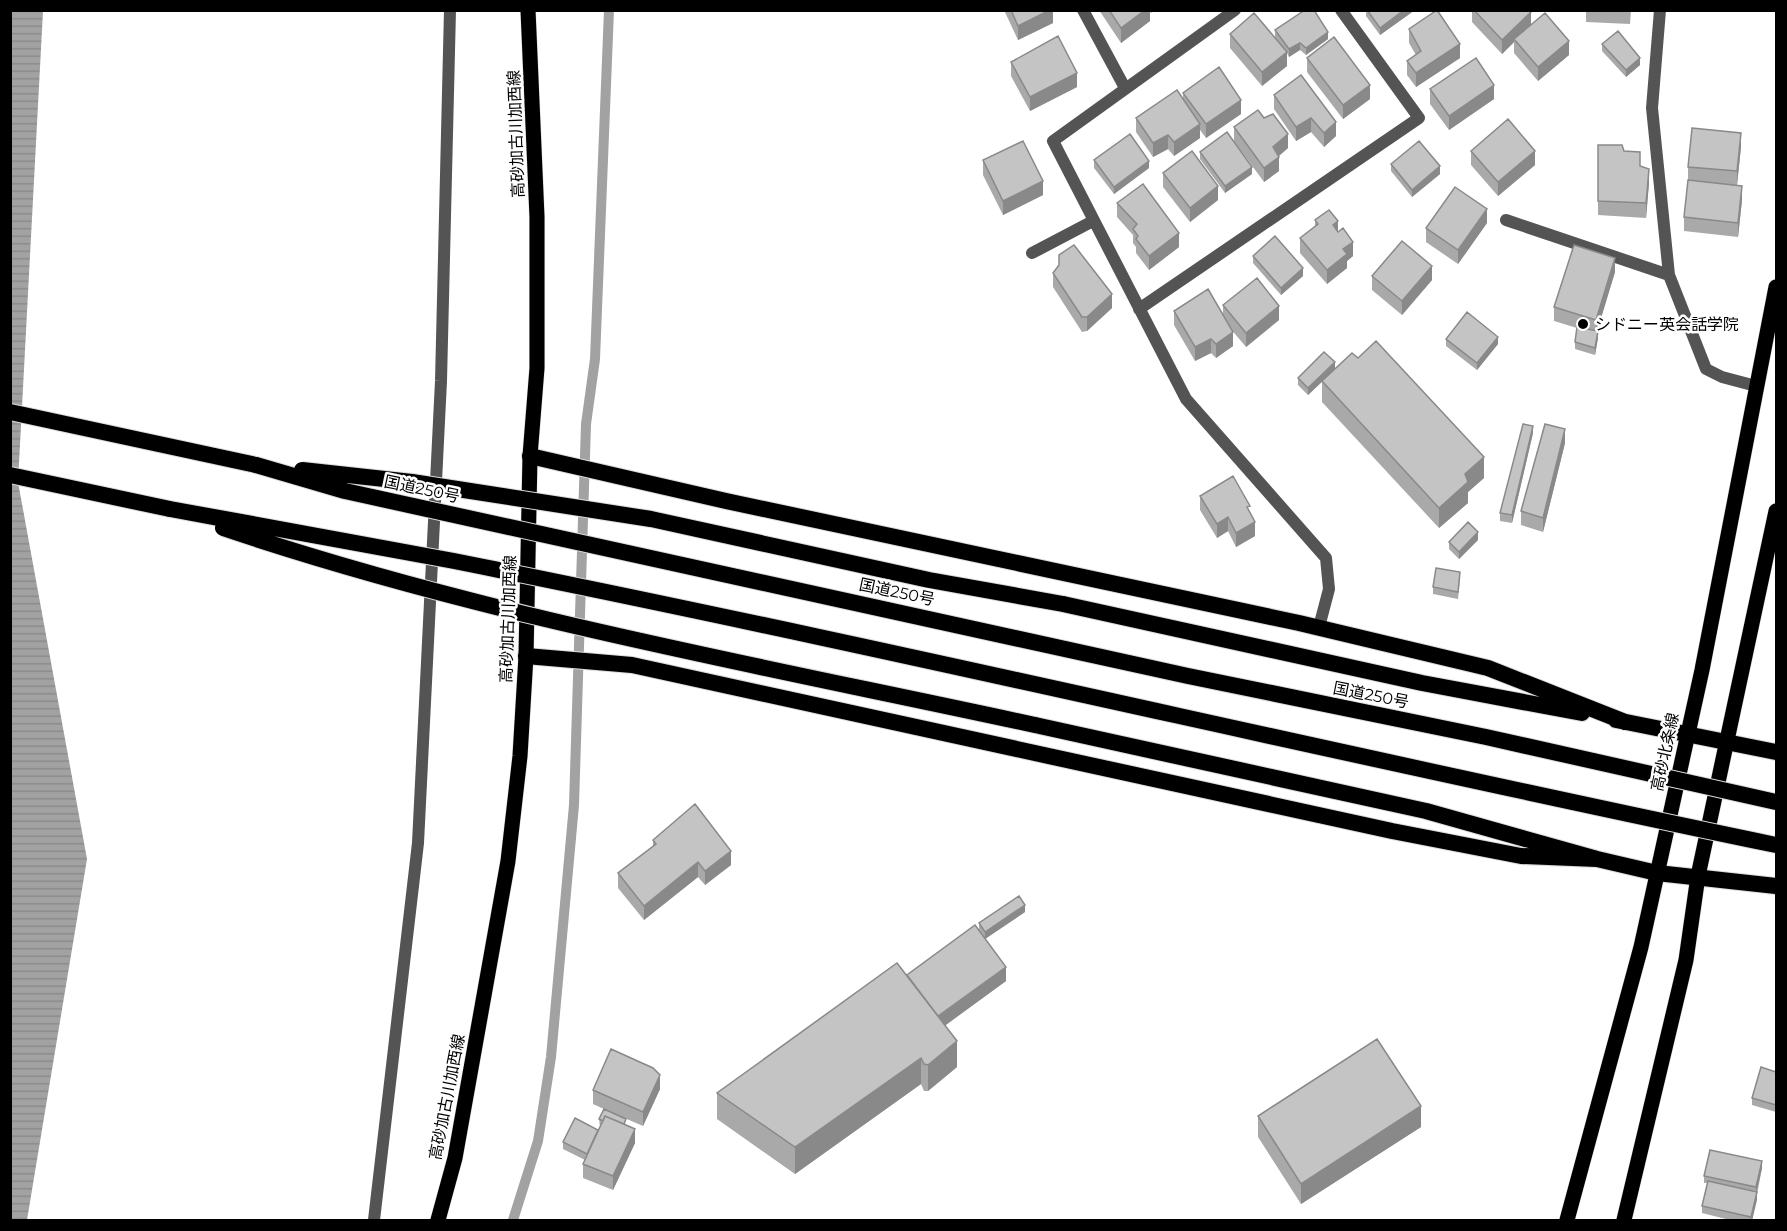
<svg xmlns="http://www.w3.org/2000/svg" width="1787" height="1231" viewBox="0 0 1787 1231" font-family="Montserrat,'Noto Sans JP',sans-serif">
<defs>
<pattern id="water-rules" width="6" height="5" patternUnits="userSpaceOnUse" patternTransform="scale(1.5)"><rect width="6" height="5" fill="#a2a2a2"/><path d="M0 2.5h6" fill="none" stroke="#8a8a8a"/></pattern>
</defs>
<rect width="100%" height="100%" fill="#fff"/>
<path fill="url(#water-rules)" d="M10,11h33l-25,471 69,377 -60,361h-17z"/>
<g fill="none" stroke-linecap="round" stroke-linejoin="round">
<path stroke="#a2a2a2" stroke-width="10" d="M513,1220l25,-79 13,-84 23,-252 12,-381 9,-65 14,-349"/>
<defs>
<path id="primary" d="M438,1220l17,-62 53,-297 12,-105 6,-100 4,-200 7,-88v-151l-9,-207
M1567,1220l74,-273 61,-277 74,-383
M1624,1220l62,-260 12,-84 78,-365"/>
<path id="trunk" d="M10,412l246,53
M530,456l196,45 573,122 189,45 137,54
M10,475l160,34
M1063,604l359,79 160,30
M526,656l106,9 760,166 129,25 76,3
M1616,720l160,32
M1035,725l391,86 171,48 60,14 119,13"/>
</defs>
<use href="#primary" stroke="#dbdbdb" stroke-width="16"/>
<use href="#trunk" stroke="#dbdbdb" stroke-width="18"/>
<path stroke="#545454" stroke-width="12" d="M374,1220l44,-377 23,-462 9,-371"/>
<path stroke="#545454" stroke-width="12" d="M1083,10l42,78
M1235,10l-182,131 133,258 140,159 3,31 -10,38
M1660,10l-8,98 17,167 37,94 16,8 34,9
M1506,220l163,55
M1032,253l61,-32
M1139,309l280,-191 -78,-108"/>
<use href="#primary" stroke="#000" stroke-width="15"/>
<use href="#trunk" stroke="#000" stroke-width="16"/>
<defs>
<path id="trunk-bridge" d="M256,465l89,26 843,185 298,61 290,65
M302,470l110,12 239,37 278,61 134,24
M170,509c94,18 189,34 284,52 442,88 881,193 1322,284
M223,528c264,89 540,138 812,197"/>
</defs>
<use href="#trunk-bridge" stroke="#dbdbdb" stroke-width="18" stroke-linecap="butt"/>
<use href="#trunk-bridge" stroke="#000" stroke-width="16"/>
</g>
<path fill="#a9a9a9" d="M1004,10h49v13l-35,17z
M1099,10h56l-4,3 -1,-2v10l-29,22z
M1366,10h49l-35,25 -14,-19z
M1472,10h57l2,15 38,30 -31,26 -24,-28v-11l-12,12 -30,-32z
M1586,10h45l-1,14 -44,-2z
M1409,29l51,29 -44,29 -9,-12v-14l9,-6 -7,-12z
M1275,30l53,9 -22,16 -6,-5 -11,7 -2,-4v13l-25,20 -32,-38v-14l49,9 -4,-6z
M1602,44l38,21 -14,12 -24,-26z
M1307,58l63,41 -27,20 -36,-47z
M1011,62l66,25 -47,24 -19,-35z
M1301,75l35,61 -12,11 -13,-15 -15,9 -22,-32v-14z
M1430,89l64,10 -45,31 -19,-26z
M1183,93l58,21 -35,24 -6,-8v8l-26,18 -6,-7 -15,8 -17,-25v-14l47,-19z
M1234,127l54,21 -9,8v15l-15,11 -30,-41z
M1598,145l26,6 16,15 9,17 -3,35 -48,-3z
M1741,147l-4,38 -20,-1 25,16 -4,37 -54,-6v-14l4,-37v-13z
M1471,151l64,14 -37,31 -27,-31z
M1200,152l52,22 -27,19 -25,-34z
M983,160l60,35 -40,20 -20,-40z
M1094,160l55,8 -35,26 -20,-26z
M1391,164l49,10 -28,23 -21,-26z
M1163,173l55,27 -28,22 -27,-35z
M1117,203l62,44 -30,23 -13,-17v-6l-3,-4v-8l-16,-18z
M1315,220l23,12 15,24 -6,5v7l-20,16 -27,-31v-15l15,-11z
M1487,223l-29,41 -32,-22v-14z
M1253,256l50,20 -22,19 -28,-32z
M1615,272l-18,58 1,8 -3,17 -20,-6v-7l2,-14 -23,-7v-14z
M1053,273l59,35 -25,23 -5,1 -29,-45z
M1372,276l60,4 -30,35 -30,-25z
M1223,305l56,15 -33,27 -16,-19 3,18 -17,12 -5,-5 -16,8 -21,-36v-14l49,5z
M1446,339l52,5 -21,26 -31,-24z
M1335,369l149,109 -16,14v11l-29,25 -117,-126v-20l-14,13 -10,-10v-7z
M1533,433l-21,90 -12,-2v-8z
M1565,443l-22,89 -22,-7v-14z
M1200,496l50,16 5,24 -19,11 -8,-16 -11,7 -17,-28z
M1478,540l-19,19 -10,-10v-7z
M1460,579l-2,20 -25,-5v-7z
M653,840l78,25 -26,20 -7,-8 -54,43 -26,-32v-15l35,-27z
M1025,912l-40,27 -6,-9v-7z
M907,975l99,6 -61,44 12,42 -29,24h-4l-3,-7 -126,90 -78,-55v-26z
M1776,1072v40l-24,-7v-7z
M660,1089l-17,37 -21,-9 13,26 -22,47 -30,-12v-14l2,-4 -22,-11v-7l35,-12 2,-3 -1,-8 5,-10 -11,-5v-14z
M1258,1116l163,11 -120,77 -43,-67z
M1762,1168l-10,53h-18l-32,-8v-7l5,-23h-3v-7z"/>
<path fill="#898989" d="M1050,10h3v13l-35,17v-14z
M1145,10h5v11l-29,22v-15z
M1404,10h11l-35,25v-7z
M1531,12v14l-17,13v3l-12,12v-14z
M1328,32v7l-22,16v-7z
M1569,41v14l-31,26v-14z
M1300,43v7l-11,7v-8z
M1460,44v14l-44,29v-14z
M1287,52v14l-25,20v-14z
M1640,58v7l-14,12v-7z
M1077,73v14l-47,24v-14z
M1370,85v14l-27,20v-14z
M1494,85v14l-45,31v-14z
M1241,100v14l-35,24v-14z
M1311,118v14l-15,9v-14z
M1336,122v14l-12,11v-14z
M1200,124v14l-26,18v-14z
M1741,133v14l-4,38v-14z
M1288,134v14l-14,12 5,-3v14l-15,11v-14l9,-21z
M1168,135v14l-15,8v-14z
M1535,151v14l-37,31v-14z
M1149,161v7l-35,26v-7z
M1440,166v8l-28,23v-7z
M1252,167v7l-27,19v-7z
M1649,169v14l-3,35v-15z
M1043,181v14l-40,20v-14z
M1218,186v14l-28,22v-14z
M1742,186v14l-4,37v-14z
M1487,209v14l-29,41v-14z
M1338,221v14l-5,-10z
M1179,233v14l-30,23v-14z
M1353,242v14l-6,5v7l-20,16v-14l16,-21z
M1615,258v14l-19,63v-15z
M1432,266v14l-30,35v-14z
M1303,268v8l-22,19v-7z
M1112,294v14l-25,23v-14z
M1279,306v14l-33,27v-14z
M1598,331v7l-3,17v-7z
M1233,332v14l-17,12v-14z
M1498,337v7l-21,26v-7z
M1211,339v14l-16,8v-14z
M1335,362v7l-27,26v-7z
M1533,426v7l-21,90v-8z
M1565,429v14l-22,89v-14z
M1484,457v21l-16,14v11l-29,25v-20l26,-34z
M1228,517v14l-11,7v-14z
M1255,522v14l-19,11v-14z
M1478,532v8l-19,19v-7z
M731,851v14l-26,20v-14z
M698,862v15l-54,43v-14z
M1025,905v7l-40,27v-7z
M1006,967v14l-71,52v-14z
M957,1041v26l-29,24v-26z
M921,1058v26l-126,90v-27z
M660,1075v14l-17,37v-14z
M1421,1106v21l-120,77v-20z
M635,1129v14l-22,47v-14z
M1762,1161v7l-6,26v-7z
M1757,1192v8l-5,21h-1z"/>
<path fill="#c4c4c4" stroke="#898989" stroke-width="1.5" d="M1011,10h39l-32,16z
M1109,10h36l-24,18z
M1305,10h9l14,22 -22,16 -6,-5 -11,6 -14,-19z
M1367,10h37l-24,18z
M1437,10l23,34 -44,29 -9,-12 14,-10 -12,-22z
M1474,10h55l2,2 -29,28z
M1254,13l33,39 -25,20 -32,-38z
M1545,13l24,28 -31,26 -24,-28z
M1618,31l22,27 -14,12 -24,-26z
M1058,36l19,37 -47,24 -19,-35z
M1334,37l36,48 -27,20 -36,-47z
M1476,58l18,27 -45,31 -19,-27z
M1219,67l22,33 -35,24 -23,-31z
M1301,75l35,47 -12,11 -13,-15 -15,9 -22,-32z
M1177,90l23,34 -26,18 -6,-7 -15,8 -17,-25z
M1258,110l6,8 9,-4 15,20 -15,13 6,10 -15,11 -30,-41z
M1508,119l27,32 -37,31 -27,-31z
M1692,128l49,5 -4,38 -49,-4z
M1227,132l25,35 -27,19 -25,-34z
M1130,134l19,27 -35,26 -20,-27z
M1023,141l20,40 -40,20 -20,-41z
M1419,141l21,25 -28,24 -21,-26z
M1598,145h24l2,6 16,1v14l9,3 -3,34 -48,-2z
M1192,151l26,35 -28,22 -27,-35z
M1688,180l54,6 -4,37 -54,-6z
M1143,184l36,49 -30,23 -13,-17 2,-3 -5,-7 4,-5 -20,-21z
M1455,187l32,22 -29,41 -32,-22z
M1329,210l9,11 -5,4 5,7 5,-4 10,14 -10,7 4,5 -20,16 -27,-32 18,-14 -3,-4z
M1275,236l28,32 -22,20 -28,-32z
M1402,241l30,25 -30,35 -30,-25z
M1074,245l38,49 -25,23h-5l-29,-44 6,-8v-10z
M1574,245l41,13 -19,62 -42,-13z
M1257,278l22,28 -33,27 -23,-28z
M1208,289l25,43 -17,12 -5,-5 -16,8 -21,-36z
M1467,312l31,25 -21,26 -31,-24z
M1577,327l21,4 -3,17 -20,-6z
M1376,341l108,116 -19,17 3,8 -29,26 -117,-127 30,-28 6,5z
M1324,352l11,10 -27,26 -10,-10z
M1523,424l10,2 -21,89 -12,-2z
M1545,424l20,5 -22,89 -22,-7z
M1233,476l17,30 -3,1 8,15 -19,11 -8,-16 -11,7 -17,-28z
M1468,522l10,10 -19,20 -10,-10z
M1436,568l24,4 -2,20 -25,-5z
M695,804l36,47 -26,20 -7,-9 -54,44 -26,-33 38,-29 -3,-4z
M1019,896l6,9 -40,27 -6,-9z
M975,925l31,42 -68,49 -31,-41z
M897,963l60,78 -29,24 -4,-1 -3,-6 -126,89 -78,-54z
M1377,1039l44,67 -120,78 -43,-68z
M611,1049l42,19 7,7 -17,37 -50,-22z
M1761,1067l15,5v33l-24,-7z
M604,1109l22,10 -2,5 -19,-8 -2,5 -4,-2z
M605,1116l30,13 -22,47 -30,-12z
M575,1118l23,12 -11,24 -24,-12z
M1710,1150l52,11 -6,26 -52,-11z
M1708,1181l49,11 -6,25 -49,-11z"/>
<circle fill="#000" stroke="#fff" stroke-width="2" cx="1583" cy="324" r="6"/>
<g text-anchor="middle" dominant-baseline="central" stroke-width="5" stroke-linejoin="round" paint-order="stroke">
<g font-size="16" fill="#000" stroke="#fff">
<text transform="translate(516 134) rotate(-92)">高砂加古川加西線</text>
<text transform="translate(422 489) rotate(12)">国道250号</text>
<text transform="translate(897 592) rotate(12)">国道250号</text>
<text transform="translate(508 619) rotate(-88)">高砂加古川加西線</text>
<text transform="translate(1371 695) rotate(11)">国道250号</text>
<text transform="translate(1665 752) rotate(-78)">高砂北条線</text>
<text transform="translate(447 1097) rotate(-79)">高砂加古川加西線</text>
</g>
<g font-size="16" fill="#000" stroke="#fff" text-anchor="start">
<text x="1595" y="324">シドニー英会話学院</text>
</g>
</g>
<rect width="1787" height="1231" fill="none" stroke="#000000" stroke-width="24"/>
</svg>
